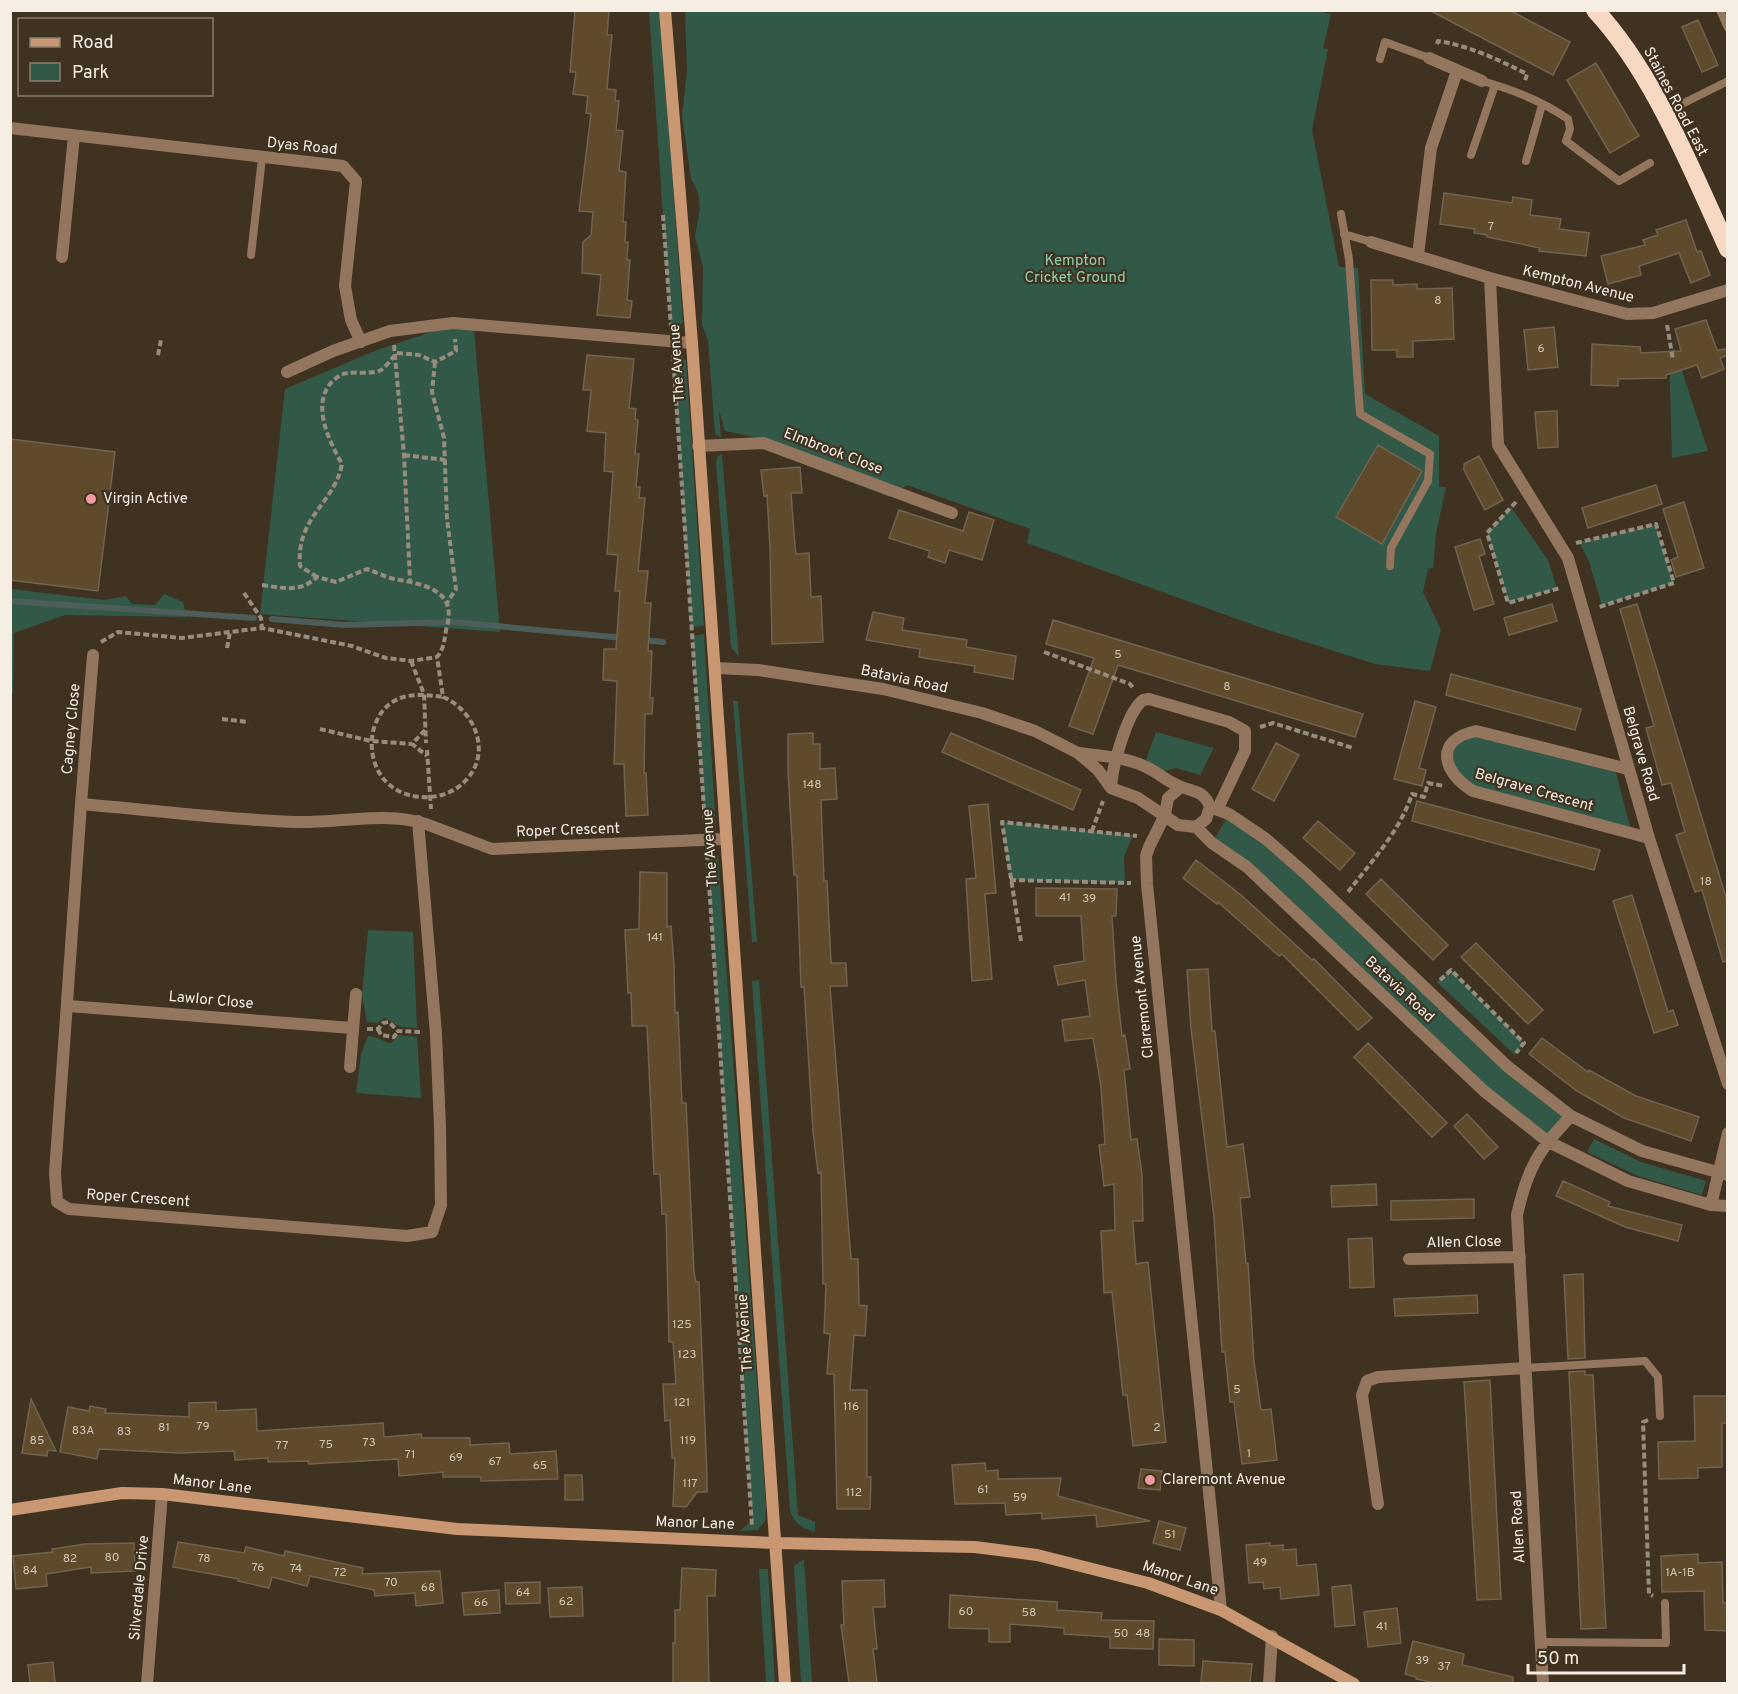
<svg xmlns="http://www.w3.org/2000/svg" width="1738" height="1694" viewBox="0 0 1738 1694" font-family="Overpass,sans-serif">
<rect width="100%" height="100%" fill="#3f3221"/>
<path fill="#325947" d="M1315,10l16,4 -8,34 5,1 -16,81 27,137 19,1 7,126 74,42v51h7l-10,46 -3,35 -5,1 -5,23 18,38 -11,41 -55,-7 -113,-36 -235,-85 3,-14 -123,-44 -17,12 -111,-42 -19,-17 -35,-7 -6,-21 2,28 -6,-4 -7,-94 -6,-15 1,-58 -8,-31 5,-27 -2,-17 -7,-13 -9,-64 5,-42 -2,-62z
M649,11h11l23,310 -6,11h-6z
M473,318l27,314 -240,-18 25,-225 92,-39z
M1675,349l33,102 -36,7 -3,-107z
M673,352h6l7,9 18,265 -13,1z
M722,454l17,203 -8,-10 -15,-184 1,-6z
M1511,507l37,53 9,29 -49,14 -21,-70z
M1656,524l18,59 -72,23 -13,-45 -10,-19z
M11,589l94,11 21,-4 6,8 23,1 9,-11 19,8 4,15 -122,-2 -51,18 -1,60 -2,1z
M704,634l12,196h-11l-13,-194z
M733,701h5l19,241h-5z
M1156,732l58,16 -14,27 -24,-7 -12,3 -18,-11z
M1464,734l150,31 18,69 -159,-43 -20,-16 -1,-34z
M1229,814l37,25 241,227 64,50 -24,25 -335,-298z
M1002,822l131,13 -9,22 1,26 -115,-3z
M707,855l11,1 48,649 -1,16 -7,9 -18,1 12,-11z
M368,930l45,2 4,96 -16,-1 -16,-9 -8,5 -10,-1 -5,-27z
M1451,970l73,73 -9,12 -78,-73z
M759,980l39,535 17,7v10c-12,-3 -21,-9 -25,-21l-38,-530z
M399,1035l18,2 4,61 -65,-5 5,-39 7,-18c10,0 14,6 23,7z
M1594,1139l47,23 65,19 -4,14 -64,-19 -51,-24z
M804,1559l8,124h-11l-7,-117z
M759,1569h9l7,114h-9z"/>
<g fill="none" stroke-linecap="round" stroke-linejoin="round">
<path stroke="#4d5d5a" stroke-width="6" d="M10,601l244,17
M272,619l72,6 109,-3 171,16
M643,640l20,2"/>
</g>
<path fill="#5f4a2b" stroke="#716351" stroke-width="1.5" d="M575,10h34l-2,25h5l-5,54 9,1 -1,11h4l-3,29 7,1 -4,40 7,1 -3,50h3l-1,20h3l-1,18h3l-3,40 5,1 -2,17 -33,-3 4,-40 -19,-2 1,-31 8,-7 2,-23 -14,-1 12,-97 -5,-1 2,-17 -15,-2 3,-22h-6z
M1429,10h80l61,32 -17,33z
M1698,20l20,45 -16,7 -20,-45z
M1596,63l43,73 -29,17 -43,-73z
M1444,193l68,10 1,-6 19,3 -2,15 31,4 -2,10 30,4 -3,23 -47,-5 1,-3 -53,-11v-2l-13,-2 1,-4 -35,-5z
M1686,220l11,32 4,-1 9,24 -19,8 -12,-30 -40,13 2,9 -33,9 -7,-28 44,-11 -2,-5 15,-5 -2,-5z
M1371,280h22v5l24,-1v5l35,-1 2,51 -41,2v16h-16v-7h-25z
M1706,320l11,30 11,-1v6l-8,3 4,11 -22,9 -5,-13 -31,10v3l-48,1v7l-27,-1 1,-41 48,3 1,6 40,-2 -6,-22z
M1554,327l4,40 -30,3 -4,-40z
M587,355l47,4 -5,49 7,1 -1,10 3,1 -3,34h4l-3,33h4l-1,11h6l-7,73h10l-3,32h6l-3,48h4l-2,47h3l-1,16h-7l-1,59h2l2,42 -22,1 -2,-52h-10l3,-83 -14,-1 1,-31h12l4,-58h-5l3,-36 -11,-1 6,-82 -9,-1 2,-38 -19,-2 4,-41h-8z
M1557,411l1,36 -20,1 -3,-36z
M10,439l105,13 -17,139 -88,-11z
M1378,445l44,26 -40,73 -46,-27z
M1479,456l24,44 -18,10 -21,-40v-6z
M800,467l2,26h-11l4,53 1,8 13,-1 2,44 10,-1 2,46 -51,2 -2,-96 -3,-53 -3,1 -3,-26z
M1656,485l6,19 -74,24 -6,-20z
M1684,502l20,66 -28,9 -5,-17 7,-3 -15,-48z
M899,510l64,21 6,-19 25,8 -12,40 -33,-10 -4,13 -17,-6 2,-6 -41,-13z
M1480,539l5,15 -6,2 15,48 -20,6 -19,-63z
M1552,604l5,17 -48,14 -5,-17z
M1637,604l91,300v57l-5,1 -21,-72 -7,2 -19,-57 9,-3 -14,-49 -9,2 -16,-57 8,-2 -34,-117z
M873,612l31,6 -2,12 65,10 -1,7 50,9 -3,23 -39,-7 1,-6 -56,-9 1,-8 -54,-9z
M1053,620l310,94 -8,23 -237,-72 -25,69 -24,-8 25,-68 -48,-14z
M1451,674l130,35 -6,21 -129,-35z
M1415,701l21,6 -17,61 7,2 -4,16 -28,-7z
M813,733v11h7v25l15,-1 2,31 -16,1 3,81h3l4,82h15l1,23h-17l21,273h7l1,46 8,1 -2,30 -11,-1 -4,55h17v87h4l-1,32h-33l-3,-135h-7l3,-40 -6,-1 2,-49h-3l-2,-112 -3,1 -5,-42 -9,-144h-3l-4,-112h-3l-6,-104v-37z
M951,733l130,57 -8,20 -131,-58z
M1276,743l23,12 -25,46 -22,-12z
M1417,801l183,49 -6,20 -182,-49z
M988,804l8,89 -11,1 7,85 -20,2 -6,-102 10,-1 -7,-72z
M1318,821l37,32 -15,17 -37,-32z
M1196,860l45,35 71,65 2,-1 58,59 -14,12 -76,-76 -3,2 -61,-54 -1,2 -34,-26z
M640,872l27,1v54l4,-1 3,39 1,48 3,-1 4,91h4l8,170 2,9h3l8,194v16h-10l-11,15 -13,-1 2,-48h-3l-2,-38 -5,1 -2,-37h13l-3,-42h-4l-3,-128h-4l-2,-40h-6l-7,-148h-15l-1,-33h-3l-3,-63 14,-1z
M1381,879l67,66 -15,15 -67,-66z
M1036,888l81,1 -1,27h-4l4,66 6,54 3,-1 5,34 -6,1 7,70 6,-1 5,36 1,46h-10l3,43 12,-2 18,180 -33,4 -6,-51h-4l-11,-103 -8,1 -3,-62 14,-1 -1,-46 -10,2 -5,-41 6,-1 -4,-57 -8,-49 -28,3 -3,-21 28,-4 -5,-36 -27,5 -4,-19 30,-5 -3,-45h-45z
M1632,895l36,117 5,-2 5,15 -24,8 -41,-132z
M1476,943l67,67 -15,14 -67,-67z
M1208,969l4,62h3l12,116 16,-3 7,53 -10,1 6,65h2l6,99 7,48 10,-1 6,51 -35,4 -8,-62h-4l-5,-50h-3l-8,-135 -23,-189 -4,-58z
M1542,1038l46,34 1,-2 47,26 63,21 -8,24 -67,-23 -47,-27 -48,-37z
M1368,1043l79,80 -15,14 -78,-80z
M1467,1114l31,33 -14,12 -30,-33z
M1563,1181l47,21 -2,4 74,19 -4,16 -53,-14 -69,-31z
M1376,1184l1,21 -45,2 -1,-21z
M1474,1199v19l-83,2v-19z
M1372,1238l2,49 -24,1 -2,-49z
M1583,1274l2,84 -17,1 -4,-84z
M1477,1295l1,18 -83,3 -1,-17z
M1585,1371v4h8l13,253 -25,1 -12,-257z
M1490,1380l11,219 -24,1 -13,-218z
M1694,1396h34v27h-6v44l-24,1v10l-39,1 -1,-37 37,-1z
M31,1399l25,52 -8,-1 -1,6 -25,-3z
M216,1402v9l40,-2 1,22 126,-8 1,14 37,-3 1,4h48v7l39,-2 1,11 46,-3 2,28 -77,2v-4h-38v-5l-44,4 -1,-17 -89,5 -1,-3 -40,1v-4l-33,2 -1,-9 -55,2 -80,-4 -2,10 -37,-7 8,-45 21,4 1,-5 16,3 -1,4 84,4v-14z
M985,1463l1,8 12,-1v9l63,-1 -3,18 92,25 -53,6 -1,-12 -54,4v-6l-36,2 -1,-12 -50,1 -3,-39z
M1141,1469l21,2 -2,19 -22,-2z
M565,1475h17l1,25h-18z
M1159,1521l27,7 -6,22 -27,-7z
M178,1542l66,11 2,-6 38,9 1,-5 78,17 -1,6 78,-3 3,32 -27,3 -1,-13 -40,3 -1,-6 -64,-14 -3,10 -35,-9 -3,11 -31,-7 1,-2 -66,-12z
M134,1543l1,28 -44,2v-6l-45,7 1,12 -31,3 -3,-33 40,-4 -1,-3 33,-5z
M1270,1543v3l13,-1v5l13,-1 1,17 19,-2 3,31 -38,4 -1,-12 -16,2 -1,-7 -14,1 -3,-38z
M1698,1554v9l24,-1 1,41h5v28l-23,-1 -1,-39 -42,1 -1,-36z
M682,1568l34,2 -1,26h-8l2,87h-36v-40h2v-33h5z
M884,1580l1,27h-12l4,42h-4l4,34h-28l-8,-58h3l-2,-44z
M540,1582v21l-34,1 -1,-21z
M1351,1585l4,40 -20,2 -3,-40z
M582,1587l1,29 -33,1 -2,-29z
M499,1590l1,23 -36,2 -2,-22z
M950,1595l107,7v8l45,3 -1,7 53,1 -1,28 -43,-1v-11l-46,-3v-6l-54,-4v18h-21v-13l-40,-1z
M1397,1608l4,35 -33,4 -4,-35z
M1159,1639l35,1v26l-35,-1z
M1413,1641l51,13 -2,11 51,12v6h-78l-19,-4v-2l-11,-3z
M1203,1661l49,3 -2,19 -49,-1z
M53,1662l2,21h-25l-2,-18z"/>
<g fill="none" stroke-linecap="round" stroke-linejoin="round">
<path stroke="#978c7e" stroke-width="4" stroke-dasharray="6 3" stroke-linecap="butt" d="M1437,44l1,-3c32,5 61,19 89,33l-2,7
M663,215l8,112
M1667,325l6,35
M394,345l10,110 6,125
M158,355l3,-15
M673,355l32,469
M435,362l-3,30 12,46 3,81 9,70 -9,14
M404,455l41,5
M1516,502l-29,31 21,70 52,-15
M1576,543l80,-19 18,59 -75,24
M317,577l-17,-11c-4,-50 34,-61 42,-102 -14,-25 -35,-67 -3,-88 11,-7 30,0 42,-6 5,-3 11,-12 16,-17l22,2 16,7 21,-11 -1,-12
M262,585c21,3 38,8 55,-8l19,5 31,-13c9,3 18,8 27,10 28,5 63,10 53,47 -3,12 -2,22 -10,31l6,40c31,13 49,54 24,82 -22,26 -69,24 -87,-5 -15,-24 -10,-62 18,-75 13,-6 31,-4 45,-2
M244,593l17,25 1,10
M101,642l17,-10 64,6 80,-10 90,18 34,12 25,3 26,-4
M227,648l3,-16
M1044,652l86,32 4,5
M411,661l13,33 2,49
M222,719l27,3
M1260,727l13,-4 80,25
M320,729l51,12 41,3
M425,730l-13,14 15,12
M427,750l4,59
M1092,831l11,-30
M707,854l45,672
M1010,880l121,3
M1348,892c23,-30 52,-61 64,-98l12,3 4,-14 16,3
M1021,941l-19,-119 135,14
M1440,980l11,-10 73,73 -8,10
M367,1029h11l5,-6 6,-1 9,9 22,1
M378,1029l3,6 13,2 4,-6
M1648,1420l-5,2 6,172 4,2"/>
<path stroke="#94755e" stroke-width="8" d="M1720,10l8,18
M1380,59l5,-17 44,16
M1482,81c29,8 60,20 86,38l2,10 -4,12 53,40 31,-18
M1664,113l64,-32
M1471,155l24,-70
M1526,161l16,-56
M1341,214l8,45 11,155 70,40 -2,27 -37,67 -1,18
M1344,234l27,8
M251,255l11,-97
M1526,1368l119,-7 13,16 2,39
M1541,1642l125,1 -1,-40"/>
<path stroke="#94755e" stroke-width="12" d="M1429,58l53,23
M10,128l333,38 13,15 -11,105 6,34 10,22
M1371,242l119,36 137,36 26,-1 75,-23
M1418,255l13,-107 26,-77
M62,257l12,-121
M1490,278l8,167 70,113 81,280 79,246
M287,372l46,-21 57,-20 63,-8 239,20
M698,446l66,-3 188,70
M715,668l43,2 125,19 99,24 53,18 43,22 20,17 13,18 27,10 40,27 18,2 16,16 35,24 237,224 63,50 81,40 83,24 17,1
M1079,753c22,3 45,4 65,13 12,5 21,14 33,19 14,7 27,4 33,22
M1628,769l-152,-38c-43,9 -33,42 -3,60l176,47
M1181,787l-13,11 -3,17 -16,32 -3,9 1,28 74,726
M1111,788c1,-21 16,-76 32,-88l6,-1 80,23 16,9v20l-27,57
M81,804l12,-149
M1210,807l19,7 37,25 41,36 200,191 64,50 71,35 86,24
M418,821l18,213 4,92 1,79 -9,27 -25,4 -338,-27 -12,-7 -2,-29 26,-369c72,6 145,16 217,18 42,1 87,-11 128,2l66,25 233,-10
M1196,827l10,-8 4,-12
M68,1006l284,22
M350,1067l6,-73
M1711,1205l17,-72
M1409,1259l111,-2
M1378,1504l-16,-109 5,-14 11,-4 148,-9
M147,1684l15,-190
M1269,1684l3,-48
M1543,1684l-26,-469c10,-46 22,-66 54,-99"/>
<path stroke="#c99873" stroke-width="12" d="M665,10l27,333 93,1341
M10,1510l112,-17 40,1 295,35 319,14 199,4 62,8 111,28 73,27 133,74"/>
<path stroke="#f7d8c2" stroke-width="18" d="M1595,10c59,63 97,161 133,239"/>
</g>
<g fill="#f49aa4" stroke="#3f3221" stroke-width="2">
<circle cx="91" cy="499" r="6"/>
<circle cx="1150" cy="1480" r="6"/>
</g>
<g text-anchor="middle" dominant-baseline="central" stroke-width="4.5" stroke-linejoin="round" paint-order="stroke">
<g font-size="12" fill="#d0c5b5">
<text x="1491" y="227">7</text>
<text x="1438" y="301">8</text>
<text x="1541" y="349">6</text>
<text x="1118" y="655">5</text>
<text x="1227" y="687">8</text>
<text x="812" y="785">148</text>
<text x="1706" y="882">18</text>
<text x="1065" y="898">41</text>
<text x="1089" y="899">39</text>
<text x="655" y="938">141</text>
<text x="682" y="1325">125</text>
<text x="687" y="1355">123</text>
<text x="1237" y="1390">5</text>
<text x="682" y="1403">121</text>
<text x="851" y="1407">116</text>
<text x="203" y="1427">79</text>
<text x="164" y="1428">81</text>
<text x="1157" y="1428">2</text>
<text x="83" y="1431">83A</text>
<text x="124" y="1432">83</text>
<text x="37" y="1441">85</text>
<text x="688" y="1441">119</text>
<text x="369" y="1443">73</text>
<text x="326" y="1445">75</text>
<text x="282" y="1446">77</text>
<text x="1249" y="1454">1</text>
<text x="410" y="1455">71</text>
<text x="456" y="1458">69</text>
<text x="495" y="1462">67</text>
<text x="540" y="1466">65</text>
<text x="690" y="1484">117</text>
<text x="983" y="1490">61</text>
<text x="854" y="1493">112</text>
<text x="1020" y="1498">59</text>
<text x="1170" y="1535">51</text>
<text x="112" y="1558">80</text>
<text x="70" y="1559">82</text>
<text x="204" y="1559">78</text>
<text x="1260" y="1563">49</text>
<text x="258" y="1568">76</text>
<text x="296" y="1569">74</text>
<text x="30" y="1571">84</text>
<text x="340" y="1573">72</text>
<text x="1680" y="1573">1A-1B</text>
<text x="391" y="1583">70</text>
<text x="428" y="1588">68</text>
<text x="523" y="1593">64</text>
<text x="566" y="1602">62</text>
<text x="481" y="1603">66</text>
<text x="966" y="1612">60</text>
<text x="1029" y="1613">58</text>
<text x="1382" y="1627">41</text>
<text x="1121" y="1634">50</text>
<text x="1143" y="1634">48</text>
<text x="1422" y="1661">39</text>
<text x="1444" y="1667">37</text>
</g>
<g font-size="15" fill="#f6eee3" stroke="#3f3221">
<text transform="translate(1675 102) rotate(62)">Staines Road East</text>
<text transform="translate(302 147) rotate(6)">Dyas Road</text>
<text transform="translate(1578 285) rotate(14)">Kempton Avenue</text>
<text transform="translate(678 363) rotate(-94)">The Avenue</text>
<text transform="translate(833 452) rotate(21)">Elmbrook Close</text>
<text transform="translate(904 680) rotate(12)">Batavia Road</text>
<text transform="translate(72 729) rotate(-85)">Cagney Close</text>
<text transform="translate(1640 754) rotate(74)">Belgrave Road</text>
<text transform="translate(1534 791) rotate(16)">Belgrave Crescent</text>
<text transform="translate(568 831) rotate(-2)">Roper Crescent</text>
<text transform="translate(711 848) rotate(-94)">The Avenue</text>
<text transform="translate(1399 990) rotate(43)">Batavia Road</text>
<text transform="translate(1143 997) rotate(-96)">Claremont Avenue</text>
<text transform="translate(211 1001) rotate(5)">Lawlor Close</text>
<text transform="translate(138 1199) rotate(4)">Roper Crescent</text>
<text transform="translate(1464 1243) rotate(-1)">Allen Close</text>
<text transform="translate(746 1333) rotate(-94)">The Avenue</text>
<text transform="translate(212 1485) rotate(7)">Manor Lane</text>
<text transform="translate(695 1524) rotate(2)">Manor Lane</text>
<text transform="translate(1519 1527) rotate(-93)">Allen Road</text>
<text transform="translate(1180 1579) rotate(19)">Manor Lane</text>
<text transform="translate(140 1588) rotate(-85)">Silverdale Drive</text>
</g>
<g font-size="15" fill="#8cd1b0" stroke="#3f3221">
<text x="1075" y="261">Kempton<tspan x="1075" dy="17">Cricket Ground</tspan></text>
</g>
<g font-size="15" fill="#f6eee3" stroke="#3f3221" text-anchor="start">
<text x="103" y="499">Virgin Active</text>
<text x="1162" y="1480">Claremont Avenue</text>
</g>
</g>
<rect width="1738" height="1694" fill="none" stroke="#f6eee3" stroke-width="24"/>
<rect x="18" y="18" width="195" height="78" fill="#3f3221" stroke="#887d6f" stroke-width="1.5"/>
<rect x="30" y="38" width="30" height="9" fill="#c99873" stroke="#887d6f" stroke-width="1.5"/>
<text x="72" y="48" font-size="18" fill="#f6eee3">Road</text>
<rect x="30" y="63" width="30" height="18" fill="#325947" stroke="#887d6f" stroke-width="1.5"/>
<text x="72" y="78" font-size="18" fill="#f6eee3">Park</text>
<path d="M1528 1664v9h156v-9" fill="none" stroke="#f6eee3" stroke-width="3"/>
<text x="1537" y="1664" font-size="18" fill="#f6eee3" stroke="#3f3221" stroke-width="4.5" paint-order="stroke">50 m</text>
</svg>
